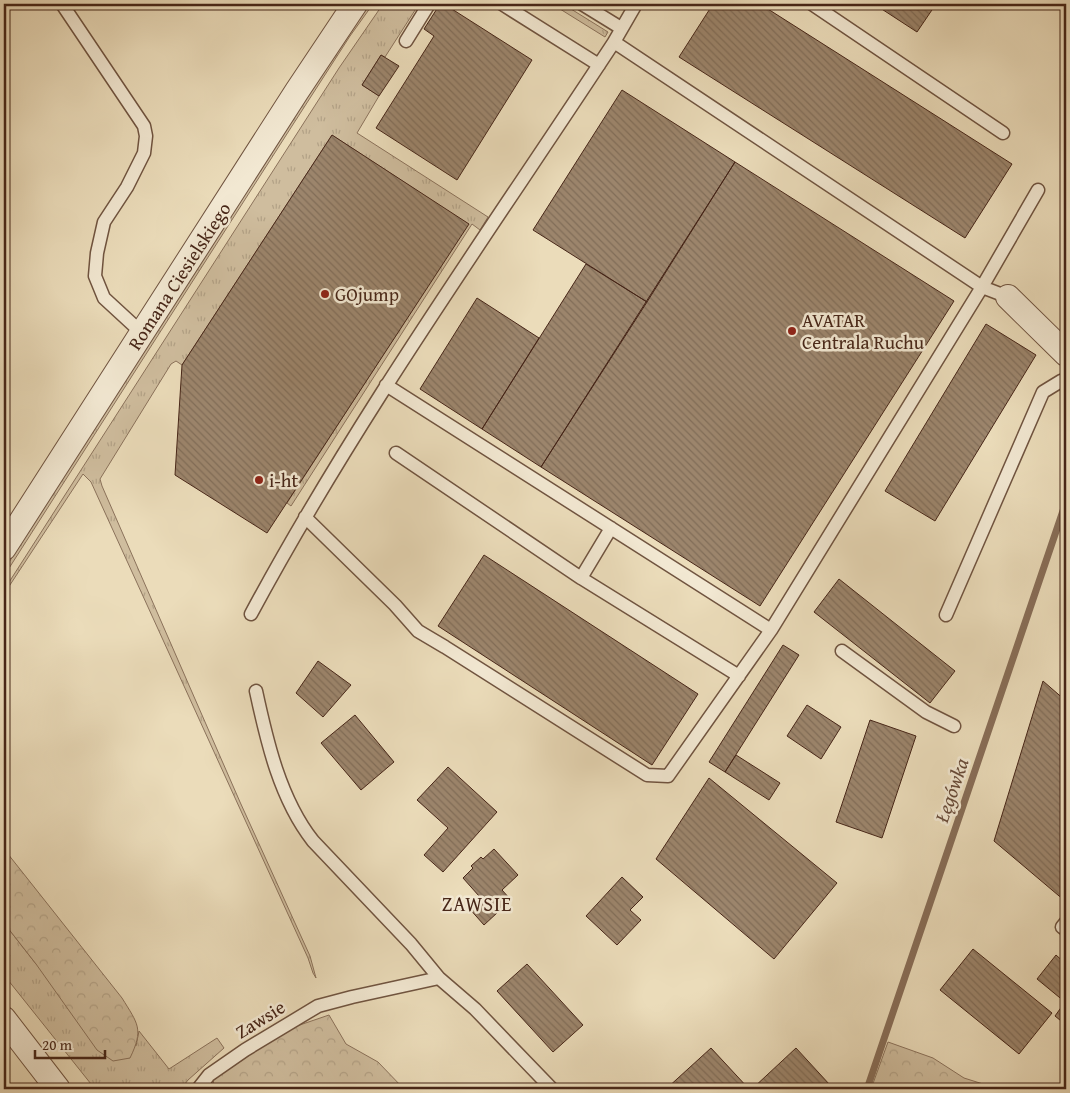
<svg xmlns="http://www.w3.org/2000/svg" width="1070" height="1093" viewBox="0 0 1070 1093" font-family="'Gentium Book Plus',serif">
<defs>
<pattern id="grass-tufts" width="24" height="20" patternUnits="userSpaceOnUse" patternTransform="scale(1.25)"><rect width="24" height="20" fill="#cfbd9e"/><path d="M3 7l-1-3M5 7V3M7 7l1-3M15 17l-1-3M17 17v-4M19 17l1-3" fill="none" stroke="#b3a287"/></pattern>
<pattern id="forest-crowns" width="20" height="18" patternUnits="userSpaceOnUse" patternTransform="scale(1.25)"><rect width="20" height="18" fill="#cfbd9e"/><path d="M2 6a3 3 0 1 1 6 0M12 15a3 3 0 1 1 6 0" fill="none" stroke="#b3a287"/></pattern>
<pattern id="building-back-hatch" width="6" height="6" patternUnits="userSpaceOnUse" patternTransform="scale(1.25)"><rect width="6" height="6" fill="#9c856c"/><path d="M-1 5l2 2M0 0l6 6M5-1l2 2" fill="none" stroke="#816d58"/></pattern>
</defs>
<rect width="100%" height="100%" fill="#ebdcba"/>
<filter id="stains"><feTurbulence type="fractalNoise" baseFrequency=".004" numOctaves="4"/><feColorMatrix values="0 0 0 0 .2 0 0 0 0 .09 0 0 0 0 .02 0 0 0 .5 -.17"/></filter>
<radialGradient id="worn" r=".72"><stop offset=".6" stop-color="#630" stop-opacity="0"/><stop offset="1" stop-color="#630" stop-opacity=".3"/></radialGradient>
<path fill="url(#grass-tufts)" stroke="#8b725b" d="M369,4h4l-23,32 -58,90 -288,450v-6l9,-14 276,-432z
M383,4h36l-34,53 -4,-2 -19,30 17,11 -22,37 131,84 -8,13 -8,-6 -181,282 -4,-3 181,-279 -136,-89 -150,230 -6,-4 -5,3 -71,115 2,7 138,316 70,154 6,22 -3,-5 -5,-15 -217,-476 -8,-8 -79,120v-4l335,-522z
M552,4h11l45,28 -3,5z
M4,923l32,41 100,82 3,-15 30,38 48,-31 7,10 -36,32 -7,9h-86l-91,-114z"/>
<path fill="url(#forest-crowns)" stroke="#8b725b" d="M4,849l118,149c16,26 22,31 8,60l-17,3 -16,-11 -61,-86 -32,-41z
M329,1015l17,29 32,18 26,27h-189l-2,-9 75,-51z
M888,1042l45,16 31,20 19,6 35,4 3,1h-150z"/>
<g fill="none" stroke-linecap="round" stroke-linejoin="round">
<path stroke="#886e58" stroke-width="7" d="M867,1089l199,-587"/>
</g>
<path fill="url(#building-back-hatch)" stroke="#472618" d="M440,4h4l88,56 -75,120 -81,-52 58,-92 -10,-7z
M713,4h47l252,160 -47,74 -286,-181z
M874,4h62l-19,28z
M381,55l18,11 -20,30 -17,-11z
M622,90l113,72 -88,140 -114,-72z
M332,135l137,89 -202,309 -92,-58 7,-110z
M735,162l219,139 -194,305 -219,-139z
M586,264l61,38 -106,165 -59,-38z
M477,298l62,40 -57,91 -62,-40z
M986,324l50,31 -101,166 -50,-30z
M484,555l214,139 -46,71 -214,-139z
M839,579l116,92 -25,32 -116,-91z
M783,645l16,10 -74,117 -16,-10z
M318,661l33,24 -28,32 -27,-24z
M1043,681l23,20v198l-1,2 -71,-60z
M807,705l34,22 -20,32 -34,-23z
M355,715l39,47 -33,28 -40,-47z
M870,720l46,16 -34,102 -46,-16z
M736,755l44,28 -11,17 -44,-28z
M448,767l49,45 -54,60 -19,-17 24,-27 -31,-28z
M709,778l128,105 -63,76 -118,-100z
M494,849l24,26 -16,15 9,10 -27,25 -16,-18 11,-11 -16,-18 10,-10 -2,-2 10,-9 2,2z
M622,877l21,20 -13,13 11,10 -24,25 -31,-29z
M973,949l79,64 -33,41 -79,-64z
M1056,955l10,9v61l-11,-9 10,-14 -28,-23z
M527,964l56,61 -30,27 -56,-61z
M711,1048l38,41h-83z
M796,1048l34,37 -5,4h-73z"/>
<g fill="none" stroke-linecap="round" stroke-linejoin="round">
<defs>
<path id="lane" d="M62,4l82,122 2,10 -2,17 -17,34 -23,35 -7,31 -2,23 9,22 38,35
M502,4l97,61
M582,4l39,24
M636,4l-22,38 368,245 26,10
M812,4l191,129
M406,41l23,-37
M386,385l385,245
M396,453l185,125 158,98
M305,517l90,88 23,26 27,16 202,128 21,1 103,-146 211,-343 56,-97
M581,578l30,-50
M251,614c107,-199 239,-383 363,-572
M946,615l97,-223 18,-11 5,-2
M842,651l84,61 28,14
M256,691c11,51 24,108 57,150l98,103 28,34 36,31 77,80
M1066,922l-4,5 4,3
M198,1089l11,-14 36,-25 73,-44 34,-9 87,-19"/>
<path id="street" d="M1008,297l58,57
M4,548l293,-457 58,-87
M4,1019l54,70"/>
</defs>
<use href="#lane" stroke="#705440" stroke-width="15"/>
<use href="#street" stroke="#705440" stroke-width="26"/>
<use href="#lane" stroke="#f2e8d2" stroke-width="12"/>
<use href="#street" stroke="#f2e8d2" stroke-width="24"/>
</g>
<g fill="#8f2418" stroke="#f2e8d2" stroke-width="2">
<circle cx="325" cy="294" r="5"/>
<circle cx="792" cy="331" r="5"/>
<circle cx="259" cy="480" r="5"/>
</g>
<g text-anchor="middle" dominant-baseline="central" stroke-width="5" stroke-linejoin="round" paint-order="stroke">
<g font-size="19" fill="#472618" stroke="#f2e8d2">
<text transform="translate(179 276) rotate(-57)">Romana Ciesielskiego</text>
<text transform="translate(260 1019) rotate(-32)">Zawsie</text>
</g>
<g font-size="19" fill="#472618" stroke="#f2e8d2" text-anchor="start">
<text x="335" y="294">GOjump</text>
<text x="802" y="320">AVATAR<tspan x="802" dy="22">Centrala Ruchu</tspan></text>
<text x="269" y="480">i-ht</text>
</g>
<g font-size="20" font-style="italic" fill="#674a38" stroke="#f2e8d2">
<text transform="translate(951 790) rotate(-71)">Łęgówka</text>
</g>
<g font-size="20" letter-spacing="1" fill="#472618" stroke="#f2e8d2">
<text x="477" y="903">ZAWSIE</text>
</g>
</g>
<rect width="1070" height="1093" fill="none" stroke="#ebdcba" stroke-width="20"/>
<rect x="5" y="5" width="1060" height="1083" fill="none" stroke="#472618" stroke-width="2.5"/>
<rect x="10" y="10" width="1050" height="1073" fill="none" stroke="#472618"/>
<path d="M35 1050v8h70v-8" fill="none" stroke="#472618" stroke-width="2.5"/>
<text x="42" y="1050" font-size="15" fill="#472618" stroke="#f2e8d2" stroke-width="4" paint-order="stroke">20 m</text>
<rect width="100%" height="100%" filter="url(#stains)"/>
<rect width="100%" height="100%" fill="url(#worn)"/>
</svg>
